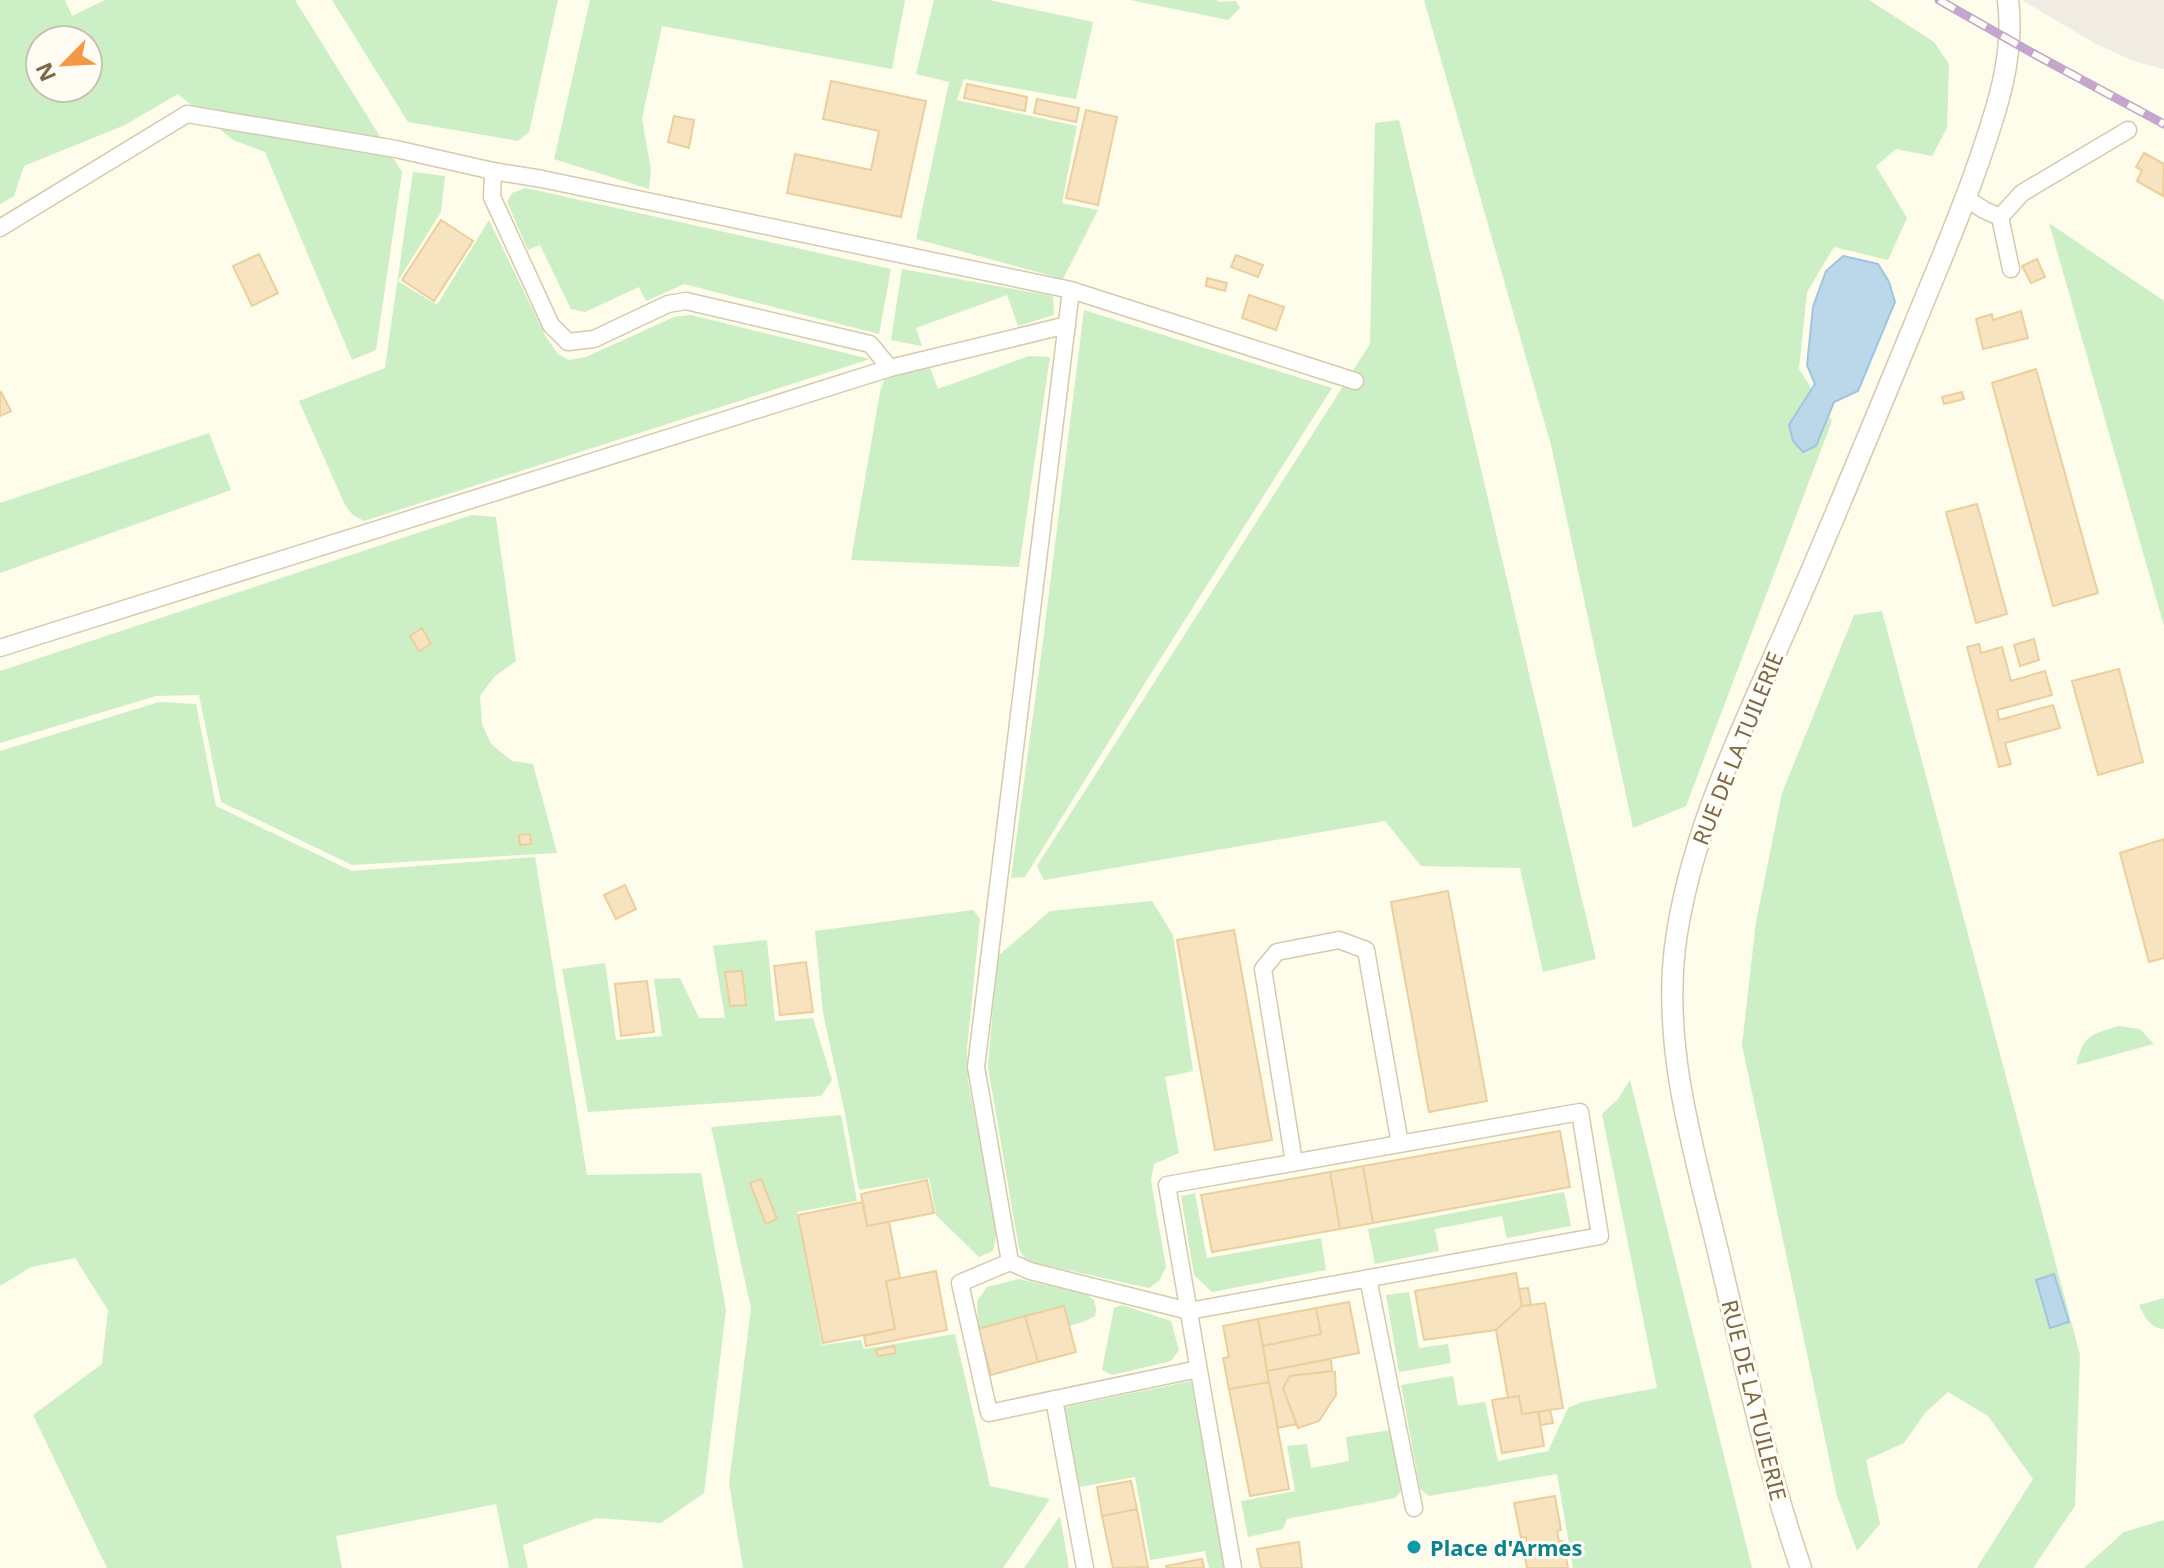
<svg xmlns="http://www.w3.org/2000/svg" width="2164" height="1568" viewBox="0 0 2164 1568" font-family="'Noto Sans',sans-serif">
<rect width="100%" height="100%" fill="#fefcea"/>
<path fill="#f0ece3" d="M2022,0h142v69l-28,-7 -40,-18z"/>
<path fill="#ccefc6" fill-rule="evenodd" d="M0,0h65l7,16 33,-16h190l107,172 -26,178 -24,10 -87,-208 -32,-12 -55,-46 -53,31 -101,41 -10,30 -14,8zM40,40h48v48h-48z
M332,0h226l-29,132 -11,9 -110,-19z
M590,0h315l-13,69 -230,-43 -20,93 9,50 -2,20 -95,-30z
M934,0h55l104,22 -17,77 -112,-20 -7,21 120,26 -15,77 36,7 -35,69 -147,-40 33,-157 -33,-8z
M1130,0h87l1,2 18,-1 4,7 -12,12z
M1424,0h445l65,42 15,22 -2,64 -15,28 -36,-7 -20,17 31,52 -19,42 -54,-13 -27,45 -8,77 33,52 -146,385 -53,22 -82,-383z
M1399,120l197,839 -53,13 -23,-104 -99,-2 -36,-45 -341,59 -7,-14 333,-522 5,-221z
M413,172l32,4 -4,36 -43,69 39,24 52,-85 57,117 12,17 11,6 17,-3 88,-40 17,-2 179,44 -506,162 -11,-6 -8,-10 -46,-104 86,-33z
M526,188l365,81 -12,65 -195,-50 -38,17 -7,-14 -54,25 -14,-3 -31,-64 -12,5 -21,-48 5,-9z
M2049,223l115,78v325z
M902,269l151,27 1,19 -36,11 -11,-31 -91,33 6,18 -31,-6z
M1084,310l248,78 -182,287 -125,202 -14,1 32,-237z
M1029,356l21,1 -31,210 -168,-7 29,-168 4,-12 45,-15 9,24z
M209,433l22,57 -231,83v-70z
M472,515l24,2 20,144 -22,16 -14,19 2,28 9,20 21,17 21,3 24,89 -205,12 -131,-63 -22,-107 -43,1 -156,47v-72z
M1882,611l198,744 -5,151 -42,62h-55v-2l55,-87 -45,-63 -40,-24 -23,21 -21,30 -38,17 14,64 -23,27 -20,-55 -95,-451 14,-123 26,-129 72,-178z
M159,702l37,2 20,102 136,65 183,-14 52,318 114,-2 25,137 -22,183 -43,30 -64,-5 -74,27 5,23h-19l-13,-64 -160,32 6,32h-235l-74,-153 69,-51 6,-54 -33,-52 -44,9 -31,19v-535z
M1152,901l21,34 20,136 -28,6 14,76 -25,11 -3,17 15,86 -7,14 -10,7 -123,-27 -7,-12 -31,-182 9,-110 53,-46z
M973,910l7,9 -13,130 1,32 29,150 -4,20 -14,6 -43,-42 -7,-37 -70,12 -14,-76 -22,-101 -8,-82z
M767,940l8,81 38,-3 19,62 -11,16 -233,16 -26,-143 43,-6 11,77 46,-4 -8,-57 26,-1 19,40h26l-12,-72z
M2119,1026l21,3 14,15 -78,21c8,-31 14,-30 43,-39z
M1630,1080l122,488h-179l-16,-94 -128,22 -9,-7 -19,-104 52,-9 5,30 27,-4 13,59 50,-10 20,-43 14,-6 75,-14 -55,-274 16,-15z
M841,1115l16,86 -60,11 25,133 39,-5 3,9 91,-15 35,152 60,13 -47,69h-260l-14,-85 22,-175 -40,-181z
M1564,1192l7,34 -64,12 -5,-22 -67,13 4,22 -64,13 -7,-35z
M1195,1193l12,65 114,-20 5,32 -114,22 -18,-17 -13,-79z
M1019,1279l69,16 6,5 2,9 -1,7 -10,5 -16,5 -6,-20 -85,23 -1,-28 10,-14z
M1409,1292l10,56 29,-4 3,19 -52,9 -13,-77z
M2164,1298v31c-14,-1 -19,-12 -25,-24z
M1122,1305l49,16 8,29 -8,11 -59,14 -10,-5 12,-62z
M1191,1381l34,187h-16l-4,-17 -55,9 -15,-83 -56,10 -14,-80z
M1391,1430l12,59 -8,9 -108,21 -4,10 -35,8 -7,-36 54,-10 -8,-45 20,-2 4,24 38,-7 -3,-24z
M1060,1516l9,52h-45z
M2164,1520v48h-80l40,-36z"/>
<path fill="#bbd8eb" stroke="#a0c5de" stroke-width="2" d="M1843,256l35,8 11,18 6,20 -37,89 -24,11 -18,44 -13,6 -10,-11 -4,-16 26,-41 -8,-19 6,-58 13,-36z
M2054,1274l15,48 -19,6 -14,-48z"/>
<path fill="#f7e3bf" stroke="#ebcf9d" stroke-width="2" d="M831,81l95,20 -25,116 -114,-24 8,-39 76,16 8,-39 -56,-12z
M967,84l60,13 -2,14 -61,-13z
M1037,99l42,9 -3,14 -42,-9z
M1086,110l31,7 -19,88 -32,-7z
M674,116l20,4 -5,28 -21,-6z
M2144,153l20,11 -1,32 -26,-15 5,-11 -6,-3z
M441,220l32,21 -39,60 -32,-21z
M259,254l19,39 -26,13 -19,-40z
M1236,255l27,10 -5,12 -27,-10z
M2037,259l8,18 -14,6 -9,-17z
M1207,278l20,5 -2,8 -19,-5z
M1249,295l35,12 -8,23 -34,-12z
M2021,311l7,27 -45,11 -7,-30 16,-5 1,6z
M2036,369l62,224 -45,13 -61,-223z
M1,392l10,19 -11,5v-23z
M1962,392l2,7 -20,5 -2,-7z
M1977,504l30,110 -31,9 -30,-111z
M422,628l9,16 -12,7 -9,-15z
M2034,639l5,21 -19,6 -6,-21z
M1979,644l2,9 21,-6 9,34 34,-10 7,24 -55,15 2,10 54,-15 7,23 -55,15 6,21 -12,3 -32,-120z
M2119,669l24,93 -45,13 -26,-94z
M530,834l1,10 -11,1 -1,-10z
M2164,839v119l-15,4 -29,-109z
M625,885l11,24 -20,10 -12,-24z
M1448,891l39,210 -58,11 -38,-210z
M1234,930l38,210 -57,10 -38,-210z
M806,962l7,50 -33,3 -6,-49z
M742,971l4,34 -16,1 -5,-34z
M647,981l7,51 -33,4 -6,-52z
M1560,1131l10,56 -197,36 -10,-57z
M1363,1166l10,57 -33,6 -10,-57z
M1330,1172l10,57 -128,23 -11,-57z
M761,1179l16,40 -11,5 -16,-41z
M927,1180l7,33 -67,13 -6,-32z
M863,1202l4,24 22,-4 11,56 -14,3 9,48 -72,14 -25,-128z
M936,1271l11,59 -81,16 -2,-10 31,-7 -9,-48z
M1516,1273l6,33 -26,24 -72,10 -9,-49z
M1528,1288l3,17 -9,1 -3,-17z
M1349,1302l10,51 -92,18 -4,-25 58,-12 -5,-26z
M1545,1303l18,105 -41,6 -3,-18 -11,2 -12,-68 26,-24z
M1064,1306l12,46 -38,10 -13,-46z
M1316,1308l5,26 -58,12 -5,-27z
M1025,1316l13,46 -47,13 -13,-46z
M1258,1319l11,63 -40,7 -6,-31 6,-1 -6,-31z
M894,1346l2,7 -18,3 -2,-6z
M1331,1359l1,12 -42,5 -7,12 13,36 -18,4 -11,-57z
M1332,1371l3,1 1,23 -17,26 -21,7 -15,-40 7,-12z
M1269,1382l20,107 -39,7 -21,-107z
M1519,1396l3,18 16,-2 6,34 -42,7 -10,-53z
M1550,1410l3,13 -12,2 -3,-13z
M1131,1481l6,28 -35,7 -5,-29z
M1555,1496l6,34 -4,1 2,10h4l5,27h-41l-4,-20 4,-1 -1,-10 -5,1 -7,-35z
M1137,1509l11,58 -35,1 -11,-52z
M1299,1542l3,26h-41l-4,-19z
M1202,1559l2,9h-38v-2z"/>
<g fill="none" stroke-linecap="round" stroke-linejoin="round">
<defs>
<path id="minor" d="M493,171l-1,26 59,128 17,17 26,-3 74,-35 18,-3 184,43 20,24
M1966,198l18,12 16,7
M2000,217l22,-24 106,-63
M2000,217l11,52
M0,228l187,-114 209,35 97,22 49,8 529,111 284,91
M1071,290l-95,777 34,195 20,9 159,40 411,-75 -20,-124 -413,73c22,127 44,255 66,383
M0,648l890,-280 177,-43
M1294,1162l-31,-193 14,-17 62,-12 27,10 34,194
M1010,1262l-50,21 29,130 209,-44
M1368,1278l46,230
M1054,1399l31,169"/>
<path id="tertiary" d="M1801,1568c-34,-99 -56,-202 -80,-304 -24,-104 -59,-209 -46,-317 15,-116 69,-221 115,-327 42,-96 82,-193 122,-290 23,-56 47,-111 67,-169 18,-52 36,-105 29,-161"/>
</defs>
<use href="#minor" stroke="#d5cab0" stroke-width="19"/>
<use href="#tertiary" stroke="#d5cab0" stroke-width="23"/>
<use href="#minor" stroke="#fff" stroke-width="16"/>
<use href="#tertiary" stroke="#fff" stroke-width="20"/>
<defs>
<path id="rail" d="M1939,0l97,55 128,69"/>
</defs>
<use href="#rail" stroke="#c4a5cc" stroke-width="9"/>
<use href="#rail" stroke="#fffdf3" stroke-width="6" stroke-dasharray="18" stroke-linecap="butt"/>
</g>
<circle fill="#0f9aa8" stroke="#fffdf3" stroke-width="3" cx="1414" cy="1547" r="8"/>
<g text-anchor="middle" dominant-baseline="central" stroke-width="6" stroke-linejoin="round" paint-order="stroke">
<g font-size="22" fill="#7d6949" stroke="#fffdf3">
<text transform="translate(1737 748) rotate(-68)">RUE DE LA TUILERIE</text>
<text transform="translate(1755 1400) rotate(76)">RUE DE LA TUILERIE</text>
</g>
<g font-size="22" font-weight="bold" fill="#0d838f" stroke="#fffdf3" text-anchor="start">
<text x="1430" y="1547">Place d'Armes</text>
</g>
</g>
<g transform="translate(64 64) rotate(246)"><circle r="38" fill="#fffdf3" stroke="#cbc2af" stroke-width="2"/>
<path d="M0-6L14 30L0 20L-14 30Z" fill="#f39844"/>
<text y="-12" font-size="22" font-weight="bold" text-anchor="middle" fill="#7d6949">N</text>
</g>
</svg>
